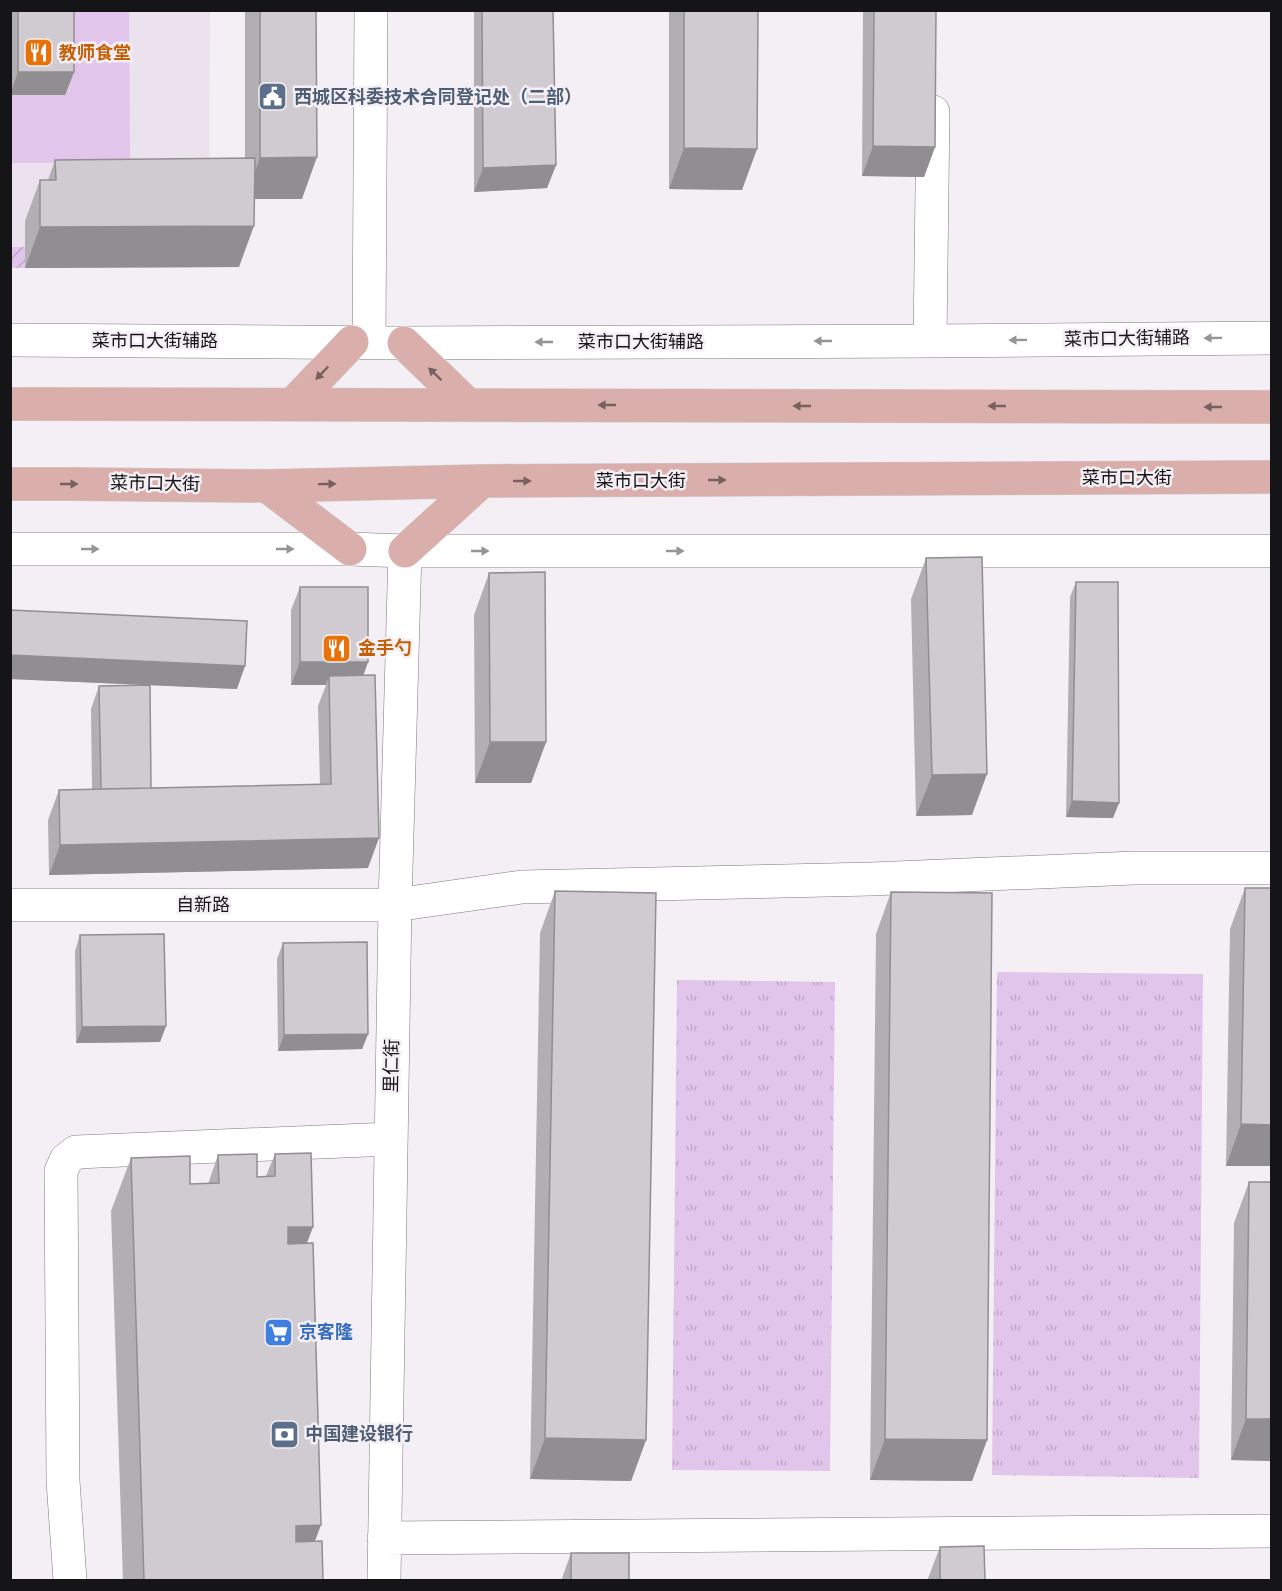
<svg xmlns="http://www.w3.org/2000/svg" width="1282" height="1591" viewBox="0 0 1282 1591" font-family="'Source Sans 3','Noto Sans SC',sans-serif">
<defs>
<pattern id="park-tufts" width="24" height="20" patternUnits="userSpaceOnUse" patternTransform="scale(1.5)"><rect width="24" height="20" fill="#e2c5ea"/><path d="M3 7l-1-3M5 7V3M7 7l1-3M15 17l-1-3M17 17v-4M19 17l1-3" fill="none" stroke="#c1a8c8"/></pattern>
<pattern id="garden-furrows" width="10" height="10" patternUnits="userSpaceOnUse" patternTransform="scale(1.5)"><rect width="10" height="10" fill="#e2c5ea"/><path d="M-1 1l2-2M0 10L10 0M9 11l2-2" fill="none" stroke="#c1a8c8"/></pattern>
</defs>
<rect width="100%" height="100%" fill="#f4eff5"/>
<path fill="#ebe2ee" d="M10,11h200l-1,169 30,87 -228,1z"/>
<path fill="url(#park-tufts)" d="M997,972l206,2 -4,504 -207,-3z
M677,980l158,2 -5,489 -158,-1z"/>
<path fill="url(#garden-furrows)" d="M10,247h15v21h-14z"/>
<path fill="#e2c5ea" d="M10,11h119l1,152h-119z"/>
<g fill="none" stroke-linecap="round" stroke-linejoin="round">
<defs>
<path id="minor" d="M10,340l394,3 526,-2 342,-3
M930,341l3,-229
M369,343l2,-333
M10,549h340l55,2h867
M10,905h385l127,-18 349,-8 263,-11h138
M384,1538l888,-7
M70,1580l-7,-99 -2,-310 5,-11 10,-8 315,-13
M384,1580l11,-675 10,-354"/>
<path id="major" d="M404,343l63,61
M10,404l1262,3
M293,404l59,-62
M10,484h58l199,2 215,-5 790,-4
M267,486l83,63
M405,551l77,-70"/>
</defs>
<use href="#minor" stroke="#7d797e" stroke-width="34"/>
<use href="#major" stroke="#d0d0d0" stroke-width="34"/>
<use href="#minor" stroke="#fff" stroke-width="33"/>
<use href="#major" stroke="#d9aeab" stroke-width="33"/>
</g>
<path fill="#b2afb3" d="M10,10h64v62l-9,23h-55z
M245,10h71l-14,189h-47l-16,68 -214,1v-47l15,-41h8l7,-20 190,-2z
M474,10h79l3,155 -9,23 -73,4z
M669,10h89l-16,180 -73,-1z
M863,10h73l-1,137 -11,30 -62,-1z
M926,558l46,257 -56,1 -5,-217z
M489,573l57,169 -15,41h-56l-1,-168z
M1076,582l37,236 -47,-1 4,-220z
M300,587l68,75 -5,13 5,193 -319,7 -1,-55 11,-30h33l-1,-81 8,-23 49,-1 -138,-6v-69l227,79 -87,-4 1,103 169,-3 -2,-79 8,-21h-35v-75z
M1245,888l27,278h-46l4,-237z
M555,891l91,549 -15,41 -101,-2 10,-546z
M891,892l96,548 -15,41 -102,-1 6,-546z
M80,935l86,91 -6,16 -84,1 -1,-92z
M283,943l85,91 -6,15 -84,2 -1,-92z
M275,1154l32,89 8,298 8,40h-200l-12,-370 20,-53 59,26h18l10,-29 39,22 9,-1z
M1249,1182h23v279l-41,-1 3,-237z
M940,1547l45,34h-58z
M571,1553l58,28h-68z"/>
<path fill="#918e92" d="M18,72h56l-9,23h-55z
M873,146l62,1 -11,30 -62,-1z
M684,148l73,1 -15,41 -73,-1z
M317,157l-15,42h-57l15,-41z
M556,165l-9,23 -73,4 9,-24z
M254,226l-15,41 -214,1 15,-41z
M10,655l235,11 -8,23 -227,-10z
M300,662h68l-8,23 -31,-9 -3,9h-35z
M490,742h56l-15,41h-56z
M987,774l-15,41 -56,1 16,-41z
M1072,801l47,2 -6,15 -47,-1z
M379,838l-11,30 -319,7 11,-30z
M166,1026l-6,16 -84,1 6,-16z
M368,1034l-6,15 -84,2 6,-16z
M1241,1124l31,1v41h-46z
M288,1227h25l-20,53h-25z
M1246,1419h26v42l-41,-1z
M545,1438l101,2 -15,41 -101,-2z
M885,1439l102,1 -15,41 -102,-1z
M321,1525l-20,53 -25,1 20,-53z"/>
<path fill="#cfcbd0" stroke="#918e92" stroke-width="1.5" d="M18,10h56v62h-56z
M260,10h56l1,147 -57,1z
M482,10h71l3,155 -73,3z
M684,10h74l-1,139 -73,-1z
M874,10h62l-1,137 -62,-1z
M255,158l-1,68 -214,1v-47h16l-1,-20z
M982,557l5,217 -55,1 -6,-217z
M545,572l1,170h-56l-1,-169z
M1076,582h42l1,221 -47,-2z
M300,587h68v75h-68z
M10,610l237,11 -2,45 -235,-11z
M375,675l4,163 -319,7 -1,-55 272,-6 -2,-108z
M150,685l1,103 -50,1 -2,-103z
M1245,888h27v237l-31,-1z
M555,891l101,2 -10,547 -101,-2z
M891,892l101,1 -5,547 -102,-1z
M164,934l2,92 -84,1 -2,-92z
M367,942l1,92 -84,1 -1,-92z
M311,1153l2,74h-25v17l25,-1 8,282 -25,1v16l26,-1 1,40h-179l-13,-423 59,-2v28l29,-1 -1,-28 39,-1v23l18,-1v-22z
M1249,1182h23v237h-26z
M984,1546l1,35h-45v-34z
M571,1553h58v28h-58z"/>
<defs><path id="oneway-solid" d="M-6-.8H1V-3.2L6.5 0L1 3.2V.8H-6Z" transform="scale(1.5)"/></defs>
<g fill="#969596">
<use href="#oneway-solid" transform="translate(1213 338) rotate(179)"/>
<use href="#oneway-solid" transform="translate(1018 340) rotate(179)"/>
<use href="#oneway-solid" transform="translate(823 341) rotate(180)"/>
<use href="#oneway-solid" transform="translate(544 342) rotate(180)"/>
<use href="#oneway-solid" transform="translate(90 549)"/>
<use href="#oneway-solid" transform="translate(285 549)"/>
<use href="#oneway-solid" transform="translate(480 551)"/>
<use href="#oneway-solid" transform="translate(675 551)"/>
</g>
<g fill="#776160">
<use href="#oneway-solid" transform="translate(322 373) rotate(134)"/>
<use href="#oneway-solid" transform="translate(435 374) rotate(-136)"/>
<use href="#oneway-solid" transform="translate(607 405) rotate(-180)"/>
<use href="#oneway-solid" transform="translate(802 406) rotate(-180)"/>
<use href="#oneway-solid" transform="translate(997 406) rotate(-180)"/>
<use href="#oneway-solid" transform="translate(1213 407) rotate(-180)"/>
<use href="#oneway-solid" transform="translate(717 480)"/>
<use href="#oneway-solid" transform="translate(522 481)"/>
<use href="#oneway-solid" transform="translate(69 484)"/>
<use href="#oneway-solid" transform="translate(327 484) rotate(-1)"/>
</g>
<defs>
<symbol id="restaurant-square" viewBox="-11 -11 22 22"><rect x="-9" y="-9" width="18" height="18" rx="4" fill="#e8710a" stroke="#f4eff5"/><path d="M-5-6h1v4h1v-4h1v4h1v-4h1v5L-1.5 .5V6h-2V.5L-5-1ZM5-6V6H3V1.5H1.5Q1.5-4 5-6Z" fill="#fff"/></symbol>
<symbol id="civic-square" viewBox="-11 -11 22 22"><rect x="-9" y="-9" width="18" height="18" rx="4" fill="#5c6f8a" stroke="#f4eff5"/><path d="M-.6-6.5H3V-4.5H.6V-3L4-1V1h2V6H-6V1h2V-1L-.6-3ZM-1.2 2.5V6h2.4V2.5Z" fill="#fff"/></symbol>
<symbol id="supermarket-square" viewBox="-11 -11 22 22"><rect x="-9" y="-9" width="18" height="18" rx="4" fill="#3f7fe0" stroke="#f4eff5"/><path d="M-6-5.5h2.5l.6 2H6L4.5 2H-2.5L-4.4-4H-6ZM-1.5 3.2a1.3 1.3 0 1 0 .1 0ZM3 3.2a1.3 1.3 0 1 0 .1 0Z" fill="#fff"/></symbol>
<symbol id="bank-square" viewBox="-11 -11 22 22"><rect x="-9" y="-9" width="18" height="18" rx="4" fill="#5c6f8a" stroke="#f4eff5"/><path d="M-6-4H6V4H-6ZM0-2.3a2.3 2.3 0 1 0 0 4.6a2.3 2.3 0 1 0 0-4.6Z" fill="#fff"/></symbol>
</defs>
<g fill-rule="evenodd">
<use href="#restaurant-square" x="22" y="36" width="33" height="33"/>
<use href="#civic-square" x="256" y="80" width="33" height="33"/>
<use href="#restaurant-square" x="320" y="632" width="33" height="33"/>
<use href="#supermarket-square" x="262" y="1316" width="33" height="33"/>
<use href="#bank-square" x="268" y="1418" width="33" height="33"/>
</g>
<g text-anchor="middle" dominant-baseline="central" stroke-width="5" stroke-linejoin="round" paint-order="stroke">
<g font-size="18" font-weight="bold" fill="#c56008" stroke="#f4eff5" text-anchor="start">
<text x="59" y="53">教师食堂</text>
<text x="358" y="648">金手勺</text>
</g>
<g font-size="18" font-weight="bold" fill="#4e5e75" stroke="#f4eff5" text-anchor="start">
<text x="294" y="97">西城区科委技术合同登记处（二部）</text>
<text x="305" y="1434">中国建设银行</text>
</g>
<g font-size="18" fill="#151416" stroke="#f4eff5">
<text transform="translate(1127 339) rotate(-1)">菜市口大街辅路</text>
<text x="155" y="341">菜市口大街辅路</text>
<text x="641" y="342">菜市口大街辅路</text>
<text x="1127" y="478">菜市口大街</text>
<text x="641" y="481">菜市口大街</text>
<text transform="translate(155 484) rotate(1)">菜市口大街</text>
<text x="203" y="905">自新路</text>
<text transform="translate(392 1066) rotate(-89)">里仁街</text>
</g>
<g font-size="18" font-weight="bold" fill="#366cbe" stroke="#f4eff5" text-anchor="start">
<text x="299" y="1332">京客隆</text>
</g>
</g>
<rect width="1282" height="1591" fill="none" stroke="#151416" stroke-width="24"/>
</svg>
